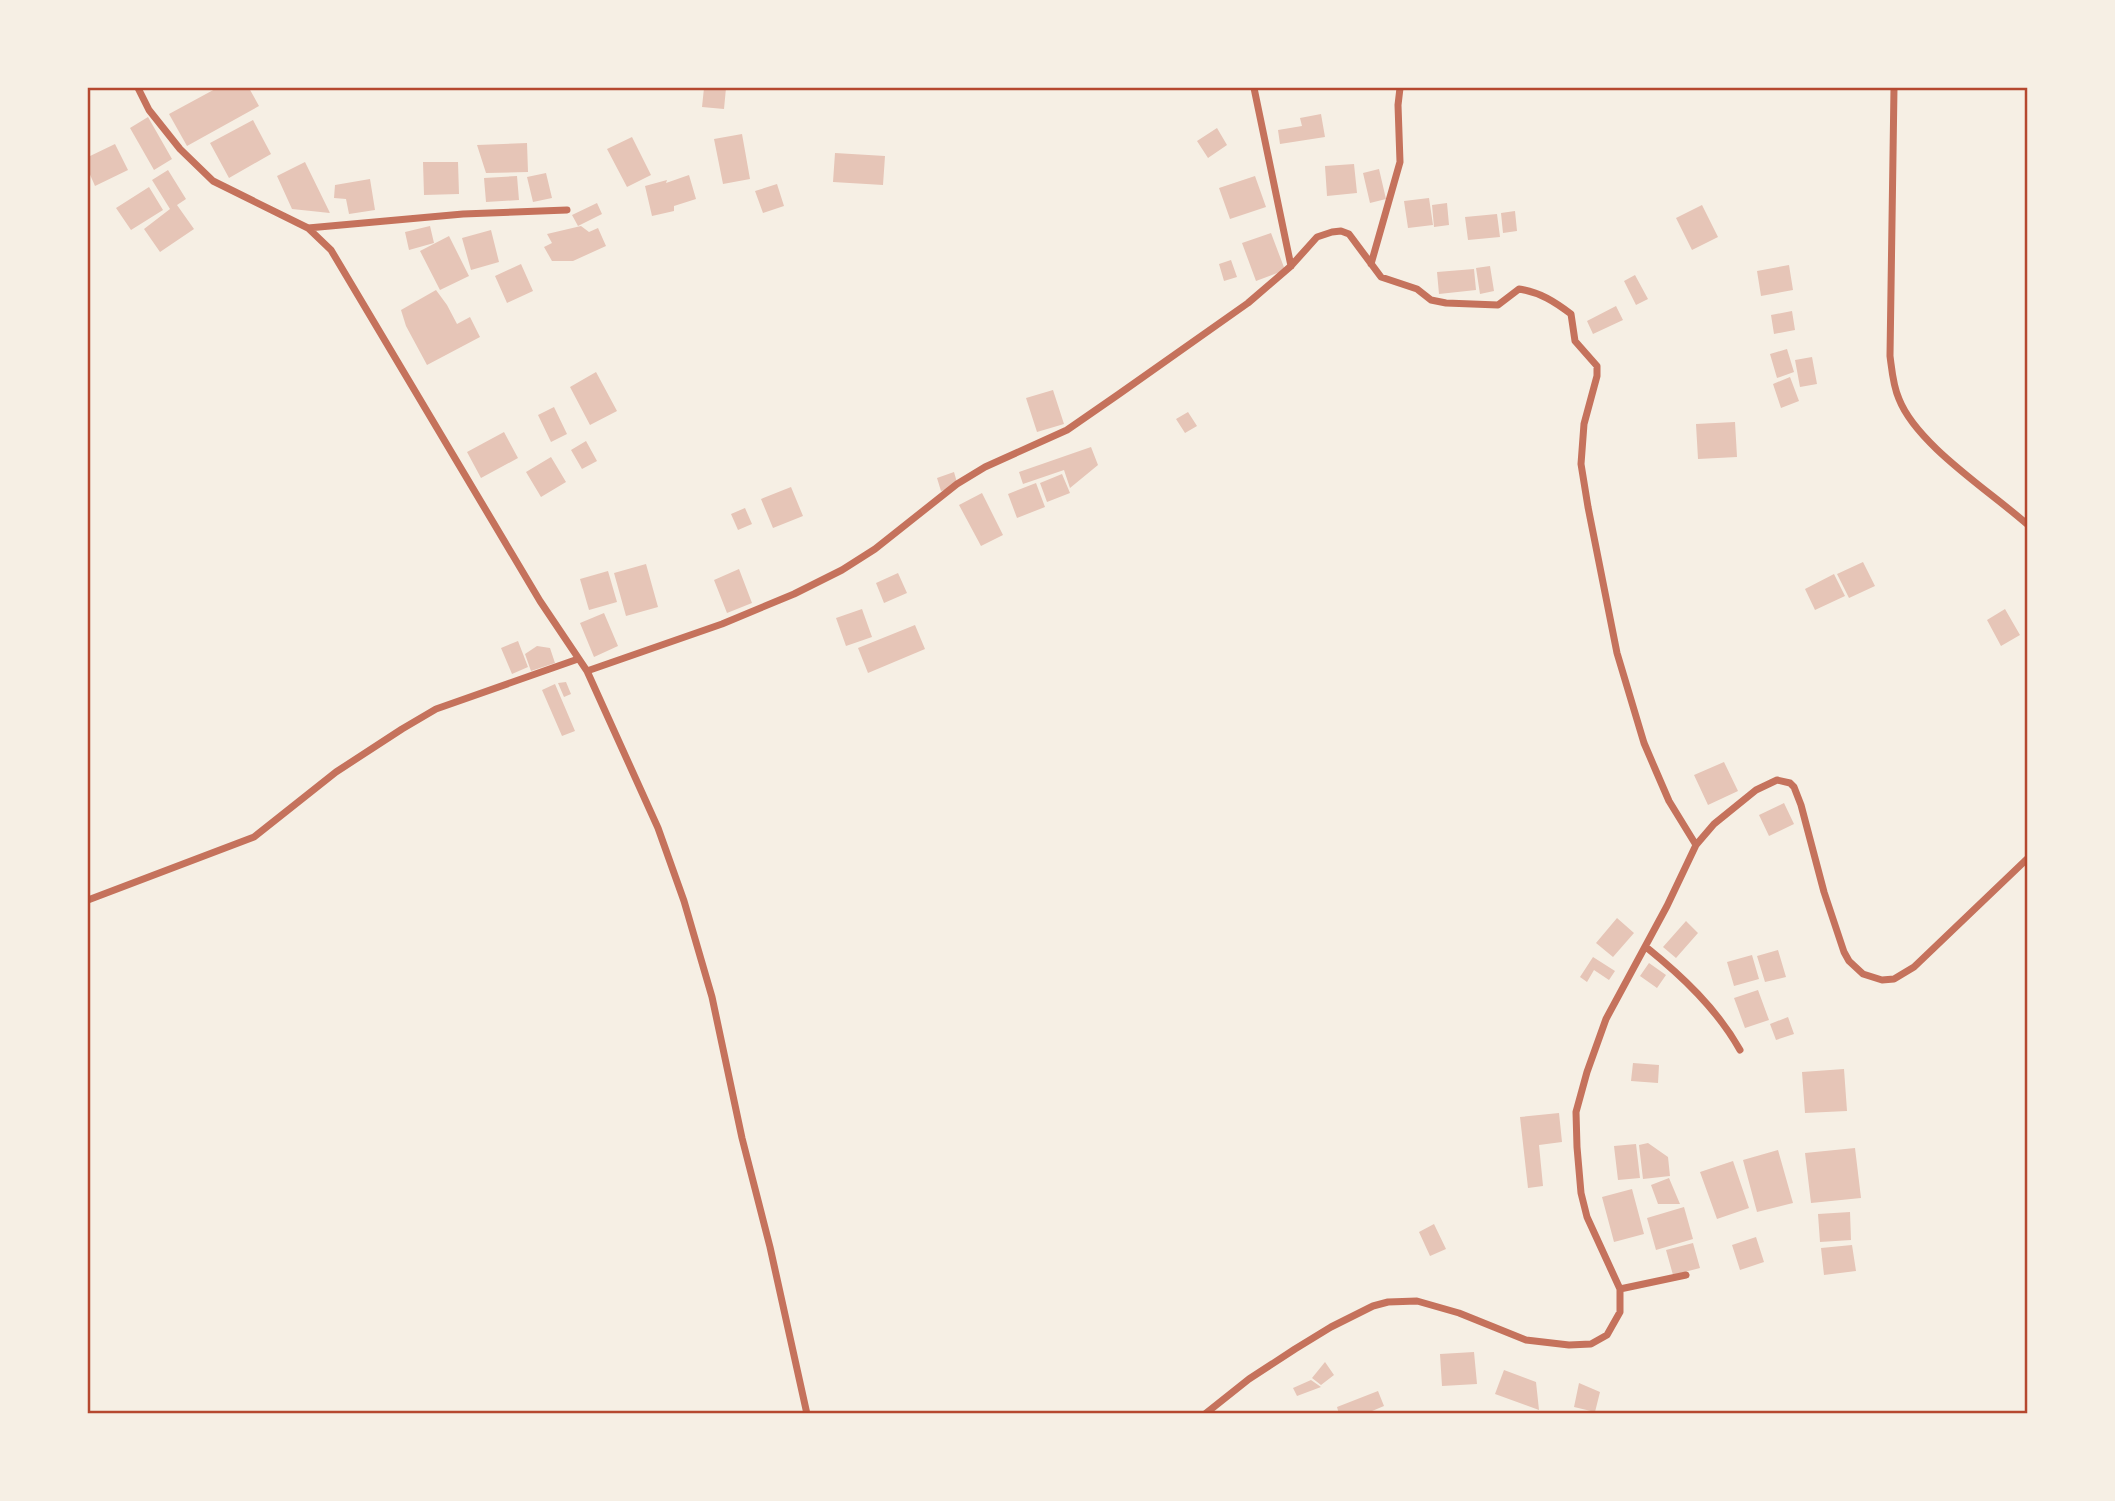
<svg xmlns="http://www.w3.org/2000/svg" width="2115" height="1501" viewBox="0 0 2115 1501" font-family="'Libre Baskerville',serif">
<rect width="100%" height="100%" fill="#f6efe4"/>
<path fill="#e6c5b7" d="M217,88h32l10,18 -72,40 -18,-32z
M704,88h22l-2,21 -22,-2z
M1321,114l4,23 -45,7 -2,-14 24,-4 -2,-8z
M148,117l24,42 -18,11 -24,-42z
M253,120l18,34 -42,24 -19,-35z
M1217,128l10,17 -19,13 -11,-17z
M742,134l8,45 -27,5 -9,-45z
M632,137l19,38 -24,12 -20,-38z
M527,143l1,29 -42,1 -9,-28z
M115,144l13,26 -33,16 -7,-16v-13z
M835,153l50,3 -2,29 -50,-3z
M305,162l25,51 -38,-4 -15,-33z
M423,162h35l1,32 -35,1z
M1354,164l3,29 -30,3 -2,-30z
M1379,169l7,30 -16,4 -7,-30z
M168,170l18,29 -9,6 17,24 -34,23 -16,-23 26,-20 -18,-29z
M546,173l6,25 -19,4 -6,-25z
M689,175l7,24 -22,7v5l-22,5 -7,-30 22,-6 -1,3z
M517,176l2,24 -33,2 -2,-24z
M1255,176l11,31 -36,12 -11,-31z
M370,179l5,31 -26,4 -3,-15 -12,-1 1,-13z
M777,184l7,22 -21,7 -8,-22z
M149,187l14,23 -32,20 -15,-22z
M1429,198l4,27 -25,3 -4,-27z
M597,203l5,11 -24,12 -6,-11z
M1447,203l2,22 -15,2 -2,-22z
M1702,205l16,32 -26,13 -16,-32z
M1515,211l2,20 -14,2 -2,-20z
M1497,214l3,23 -32,3 -3,-23z
M430,226l4,17 -25,7 -4,-18z
M581,226l8,6 9,-4 8,18 -33,15h-21l-8,-14 8,-4 -5,-9z
M491,230l8,32 -28,8 -9,-32z
M1271,233l14,37 -29,11 -14,-38z
M449,236l20,40 -29,14 -20,-39z
M1231,260l6,17 -13,4 -5,-17z
M521,264l12,27 -26,12 -12,-27z
M1789,265l4,25 -32,6 -4,-25z
M1490,266l4,25 -14,3 -4,-26z
M1474,269l2,21 -37,4 -2,-22z
M1635,275l13,24 -12,6 -12,-24z
M436,290l11,15 10,19 13,-7 10,20 -53,28 -21,-39 -5,-16z
M1616,306l7,14 -30,14 -6,-13z
M1792,311l3,19 -21,4 -3,-19z
M1787,349l7,23 -17,6 -7,-24z
M1812,357l5,27 -17,3 -5,-27z
M596,372l21,39 -27,14 -20,-38z
M1790,377l9,24 -18,7 -8,-24z
M1053,390l11,34 -27,8 -11,-34z
M554,407l13,27 -16,8 -13,-27z
M1188,412l9,14 -12,7 -9,-14z
M1735,422l2,35 -39,2 -2,-35z
M504,432l14,26 -37,20 -14,-26z
M586,441l11,20 -15,8 -11,-19z
M1091,447l7,18 -28,23 -6,-18 -41,14 -4,-12z
M551,457l15,25 -25,15 -15,-25z
M954,472l4,14 -17,5 -4,-13z
M1062,474l8,19 -23,9 -7,-19z
M1036,483l9,24 -28,11 -9,-24z
M791,487l12,29 -30,12 -12,-29z
M982,493l21,42 -22,11 -22,-41z
M745,508l7,16 -14,6 -7,-16z
M1863,562l12,24 -26,12 -12,-24z
M646,564l12,43 -32,9 -12,-43z
M739,569l13,34 -25,10 -13,-33z
M608,571l9,31 -28,8 -9,-31z
M898,573l9,20 -23,10 -8,-20z
M1834,574l11,22 -30,14 -10,-21z
M862,609l10,28 -26,9 -10,-28z
M2005,609l15,26 -19,11 -14,-26z
M604,613l14,33 -24,11 -14,-34z
M915,625l10,24 -57,24 -10,-25z
M518,641l10,26 -16,7 -11,-26z
M537,646l13,2 5,15 -24,8 -6,-17z
M566,682l5,12 -7,3 -6,-14z
M555,684l20,47 -13,5 -20,-46z
M1724,762l14,29 -30,14 -14,-30z
M1784,803l10,21 -25,12 -10,-21z
M1617,918l17,15 -21,24 -17,-14z
M1686,921l12,12 -22,25 -13,-11z
M1778,950l8,27 -21,5 -8,-26z
M1752,955l7,24 -25,7 -7,-24z
M1593,957l22,14 -6,9 -15,-10 -7,12 -7,-5z
M1649,963l17,12 -9,13 -17,-12z
M1758,990l11,30 -24,8 -11,-30z
M1788,1017l6,17 -18,6 -6,-16z
M1633,1063l26,2 -1,18 -27,-2z
M1844,1069l3,42 -42,2 -3,-41z
M1559,1113l3,29 -23,3 4,41 -15,2 -8,-71z
M1648,1143l20,14 2,19 -27,3 -4,-34z
M1636,1144l4,34 -22,2 -4,-34z
M1855,1148l6,50 -50,5 -6,-50z
M1778,1150l15,53 -36,9 -14,-52z
M1733,1161l16,47 -32,11 -17,-47z
M1669,1178l11,26h-22l-7,-19z
M1632,1189l12,45 -30,8 -12,-45z
M1684,1207l9,32 -37,11 -9,-32z
M1850,1212l1,28 -31,2 -2,-28z
M1434,1224l12,25 -16,7 -11,-24z
M1756,1237l8,25 -24,8 -8,-25z
M1693,1243l7,25 -27,7 -7,-25z
M1852,1245l4,26 -32,4 -3,-27z
M1474,1352l3,32 -35,2 -2,-32z
M1325,1362l9,13 -13,10 -9,-7z
M1504,1370l32,12 3,28 -44,-16z
M1311,1380l10,7 -24,9 -4,-8z
M1579,1383l21,9 -5,20 -21,-5z
M1378,1391l6,15 -19,8h-26l-2,-7z"/>
<g fill="none" stroke-linecap="round" stroke-linejoin="round">
<path stroke="#c5725c" stroke-width="7" d="M138,88l11,22 31,39 33,32 95,47 23,22 209,351 47,70 71,157 26,73 28,96 30,141 28,109 37,167
M1254,88l37,178
M1894,88l-4,268c2,15 3,30 9,43 18,46 91,92 129,126
M308,228l155,-14 104,-4
M1371,264l29,-102 -2,-57 2,-17
M587,671l135,-47 72,-30 48,-24 33,-21 82,-65 28,-17 82,-37 52,-36 129,-91 43,-37 26,-29 15,-5 9,-1 8,3 32,43 36,12 14,11 15,3 52,2 21,-16c21,3 36,13 52,25l4,27 22,25v10l-13,48 -3,40 7,43 29,146 27,90 12,28 13,30 27,44
M88,900l166,-63 82,-65 66,-43 34,-20 142,-50
M1646,947c36,29 71,62 94,103
M1620,1289l-33,-72 -6,-24 -4,-46 -1,-35 11,-40 19,-53 61,-113 29,-61 18,-21 42,-34 21,-10 13,3 4,4 7,18 23,87 20,60 5,9 14,13 19,6 12,-1 20,-12 114,-109
M1205,1414l44,-35 46,-30 36,-22 42,-21 15,-4 29,-1 42,12 67,27 43,5 22,-1 16,-9 13,-23v-23l66,-14"/>
</g>
<rect width="2115" height="1501" fill="none" stroke="#f6efe4" stroke-width="178"/>
<rect x="89" y="89" width="1937" height="1323" fill="none" stroke="#b5482f" stroke-width="2.5"/>
</svg>
